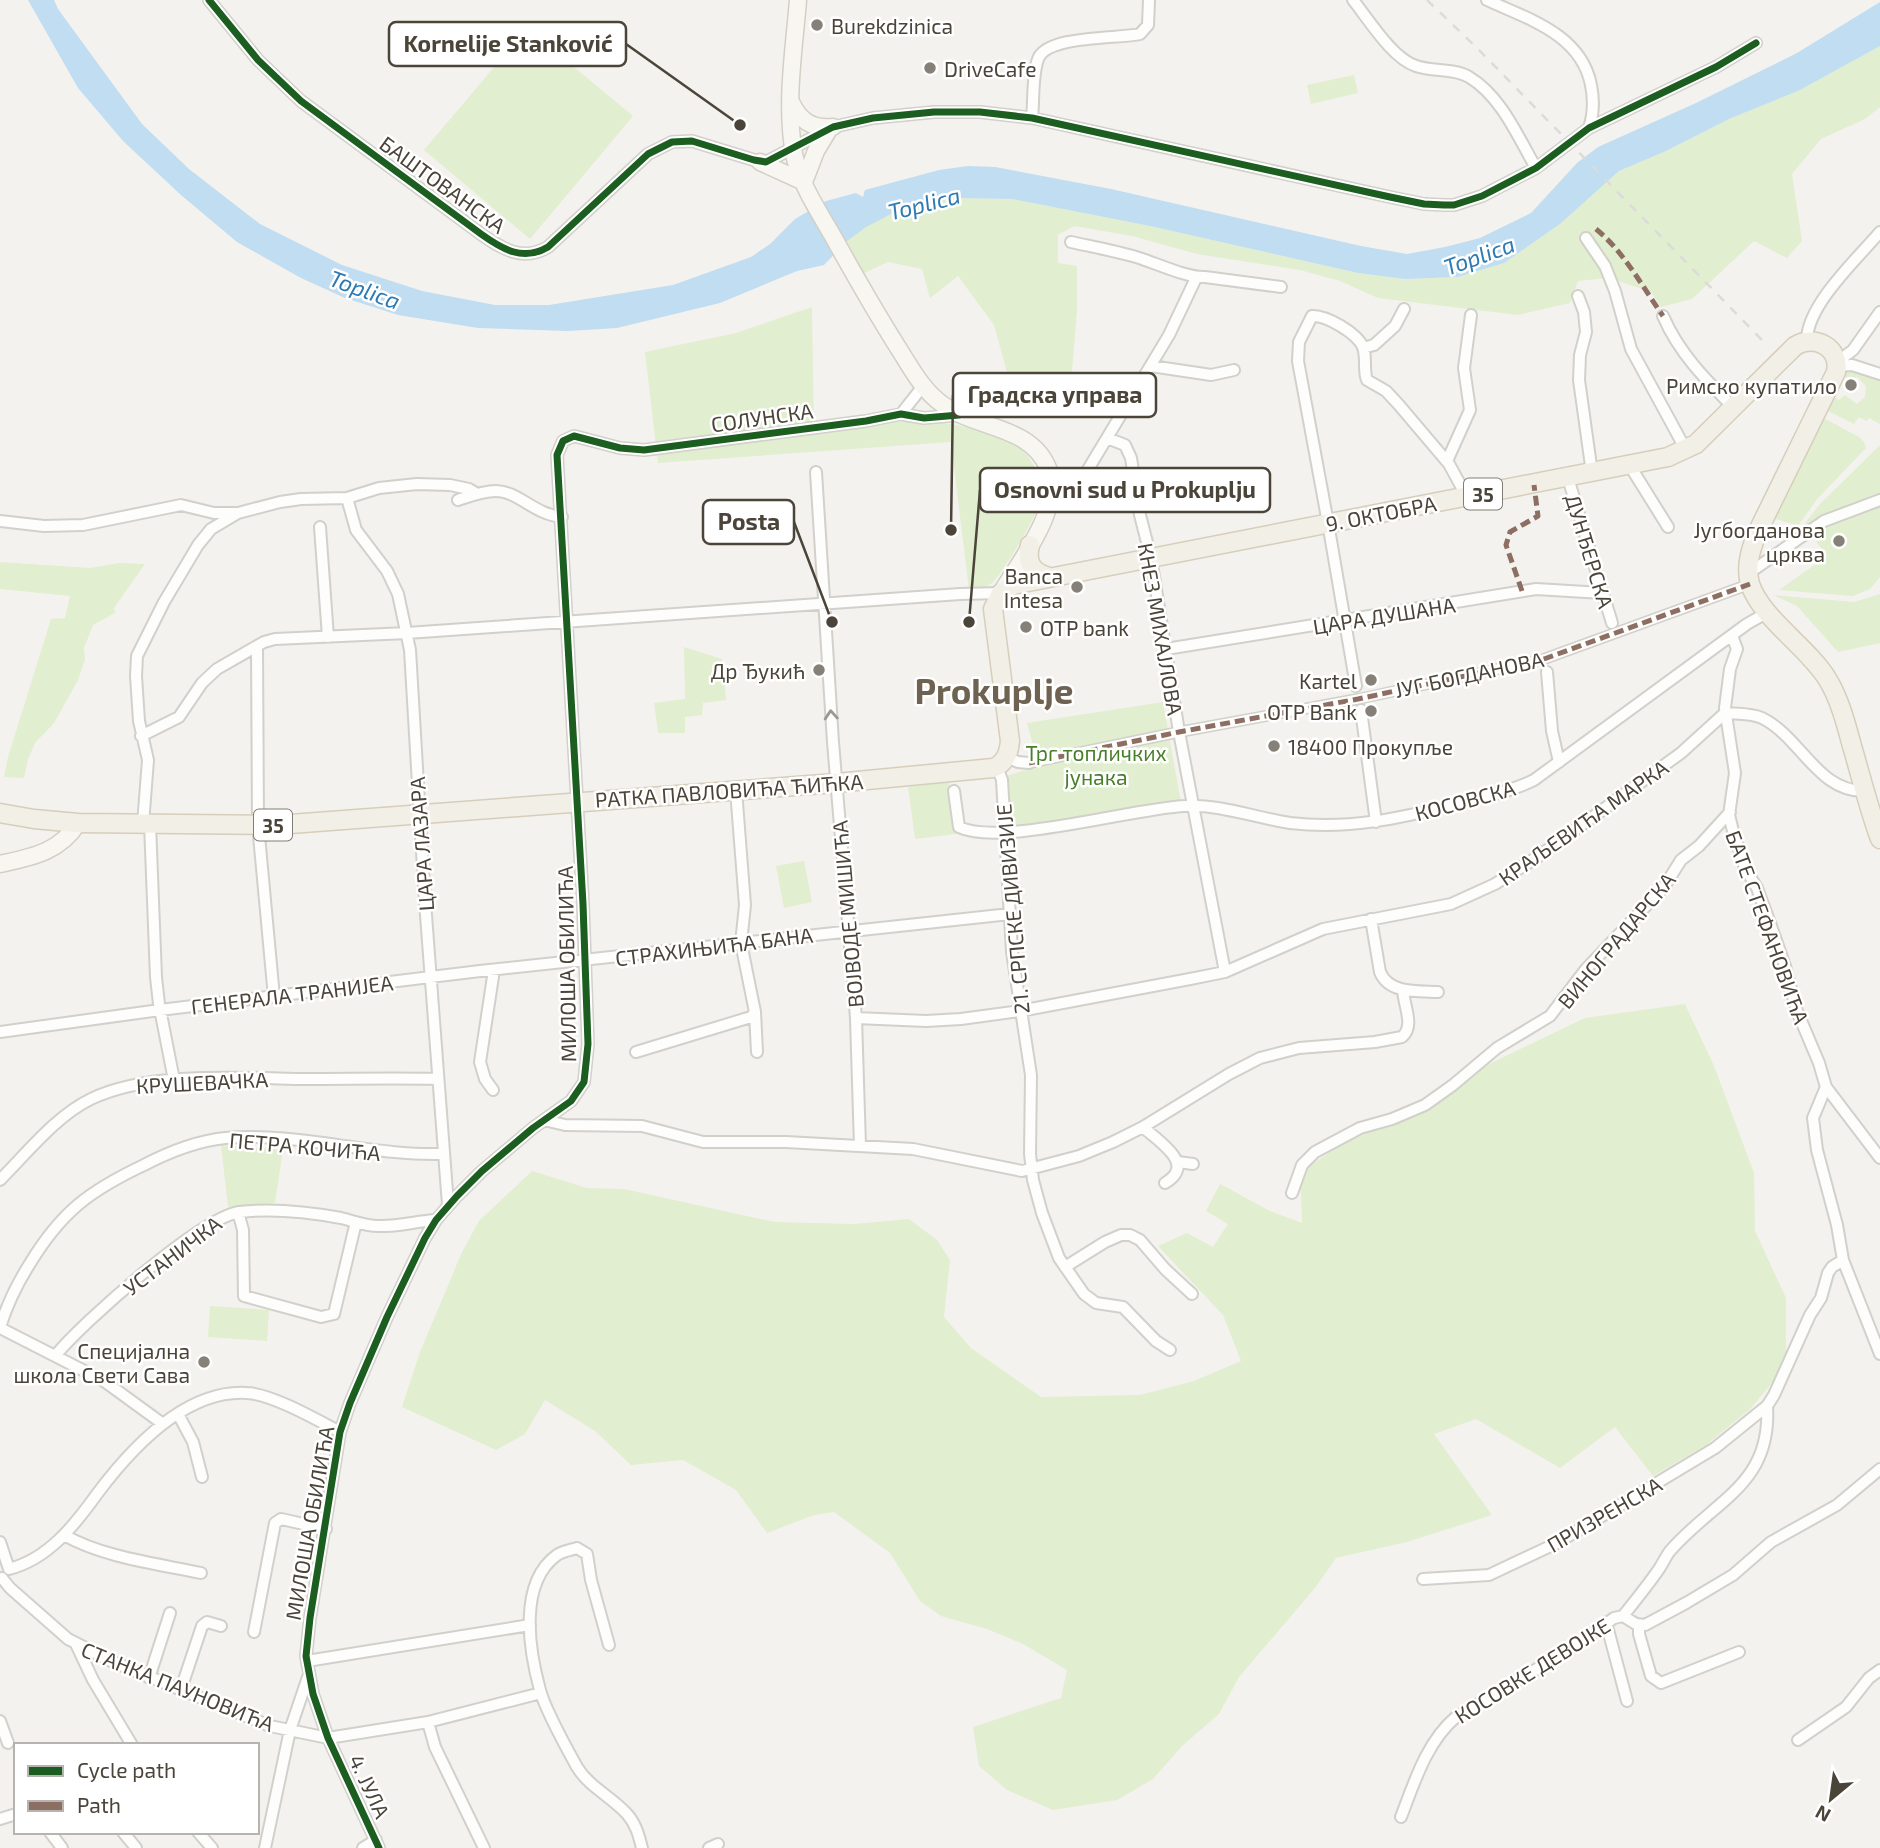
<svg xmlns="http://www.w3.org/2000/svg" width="1880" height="1848" viewBox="0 0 1880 1848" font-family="'Exo 2',sans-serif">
<rect width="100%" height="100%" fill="#f4f2ee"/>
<path fill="#e1eecf" d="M527,28l106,88 -103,123 -106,-89z
M1880,46v61l-15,12 -44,20 -29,35 10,67 -15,17 -33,-17 -62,58 -31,8 -10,-15 -42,-14 -31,3 -8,22 -52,12 -140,-17 -38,-17 -40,-11 -103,-16 -65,-18 -58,-10 -16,9v28l19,3v44l-5,61 -8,10 -54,2 -16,-58 -36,-49 -28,22 -8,-29 -34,-7 -26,12 -16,-32 20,-16 31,-15 57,-13 58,1 138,27 208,47 47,6 53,-2 46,-14 56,-39 59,-53 47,-20 63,-32 71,-29z
M1354,75l4,18 -47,11 -4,-19z
M812,307l2,123c59,-7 106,-16 164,0 12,3 25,7 35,13 18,10 29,35 28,55 -1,13 -37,73 -47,83 -7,7 -16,8 -25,9l-18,-148 -293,21 -13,-111 91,-19z
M1844,368l36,11v45l-11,-6 -2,3 -8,-4 -5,7 -32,-16 7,-13 10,5 6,-5 12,9 8,-7 1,-11 -9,-9 -4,4 -12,-7z
M1818,415l41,22 5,5 2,6 -48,50 -20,28 -28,-9z
M1880,445v50l-75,33 -3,-1 18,-23z
M1880,502v75l-10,12 -17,7 -74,-6 48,-34 -17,-23z
M0,562l90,6 29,-5 26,1 -31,44 1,5 -22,12 -9,23 1,11 -7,21 -24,43 -19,20 -7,16 -4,19 -20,-1 4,-20 43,-138 14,-1 5,-22 -70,-7z
M1880,594v49l-42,9 -41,-46 -24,-11 81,7z
M684,647l38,12 4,41 -23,3 -1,12 -17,2v16h-27l-4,-30 31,-4z
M1163,702l18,101 -168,26 -10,-52 36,-11 -12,-43z
M949,782l7,52 -41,5 -7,-52z
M804,861l8,41 -28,6 -8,-42z
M1685,1004l29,62 40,107 1,58 31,67v56l-14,29 -22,26 -44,36 -53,31 -38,-49 -55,41 -84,-49 -42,15 58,81 -85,27 -71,16 -21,30 -76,89 -20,37 -37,32 -29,33 -36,21 -64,10 -46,-20 -28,-24 -6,-39 88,-29 6,-28 -44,-26 -36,-15 -46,-13 -21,-15 -30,-48 -56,-41 -20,3 -47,18 -31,-43 -53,-30 -52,5 -36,-34 -50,-31 -20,34 -29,16 -94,-43 18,-55 42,-100 17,-31 53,-50 55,17 37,1 150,33 80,2 55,-5 28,21 13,20 -6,57 27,31 70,49 99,-2 54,-14 47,-20 -18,-46 -65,-69 29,-13 26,14 15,-23 -22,-13 14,-27 50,27 32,12 -1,-34 3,-16 6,-7 27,-19 32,-15 43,-15 32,-19 41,-32 100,-48z
M221,1145l62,4 -8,54 -47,4z
M210,1306l59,4 -2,31 -59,-4z"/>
<path fill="#c0ddf1" d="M28,0h26l4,9 84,115 47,45 71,55 82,41 80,26 73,14h54l124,-20 78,-28 19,-13 25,-25 31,-18 30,-8 7,4 2,-7 74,-20 29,-4 27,1 116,22 250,57 46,8 38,-7 35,-9 51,-25 46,-50 21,-16 98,-44 101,-50 83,-51v44l-80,44 -71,29 -63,32 -47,20 -59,53 -56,39 -46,14 -53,2 -47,-6 -208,-47 -138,-27 -58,-1 -57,13 -31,16 -20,15 -22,23 -27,6 -77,32 -103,25 -49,3 -90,-3 -80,-13 -53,-17 -44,-20 -64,-36 -56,-47 -58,-54 -45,-53z"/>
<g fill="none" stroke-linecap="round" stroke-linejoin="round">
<defs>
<path id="pedestrian" d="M1029,763l150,-31 179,-33 186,-40 206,-75"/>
<path id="minor" d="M209,0l49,60 43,41 180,133c21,15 42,28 67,13l100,-93 24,-12 20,-1 62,19 12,2 67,-35 40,-9 61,-6h46l52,6 358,79 34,7 20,1h10l28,-9 54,-28 53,-40 127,-61 40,-24
M1353,0c16,20 39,58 63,66 17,6 38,2 53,11 32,19 49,60 67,91
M1487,0c41,19 94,34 104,85 3,15 3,28 -2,43
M1032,118c2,-18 0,-42 6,-59 9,-24 80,-20 102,-25l8,-9 1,-25
M1586,238l19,28 10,25 16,58 55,101
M1071,242c22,5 44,9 65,15 20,6 51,21 69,20l76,10
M1578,296l6,16 2,20 -6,23 -1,25 13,93
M1663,316c16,37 42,63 70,91
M1807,340c0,-35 50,-81 73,-108
M1363,348l11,-3 21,-19 9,-17
M1837,362l16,-12 27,-38
M1151,366l60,9 23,-5
M1838,366l14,-1 28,9
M901,414l22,-28
M1107,438l18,7 6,13 9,57 11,43 28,174 46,240
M1447,461l23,-51 -6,-42 7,-53
M1630,466l38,61
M816,472l17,270 23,276 4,128
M1568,478l44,145
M1052,489l20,-4 12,-9 85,-141 27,-57
M347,498l9,32 31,41 11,23 12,56 15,252 23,303
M458,500c12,-4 25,-9 38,-9 22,0 39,24 66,26
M0,521l44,5 39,-1 98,-20 33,8h24l42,-11 21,-3 46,-1 32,-10 38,-4 33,1 19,4 8,5
M320,527l8,110
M1749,573l75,-52 56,-21
M1732,636l5,13 -7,20 -5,39 10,65 -6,42 4,16 12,37 12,20 14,38 14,40 12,45 22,52 7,24 54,71
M257,647l1,178 16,172
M1166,649l370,-60 66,4
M1547,672l5,59 7,31
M1356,686l-28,-163 -30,-162 1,-19 13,-26c14,-1 45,17 51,31 4,11 0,23 4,33l19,11 13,14 50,59 18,33
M1361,710l15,112
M141,736l38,-19 23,-34 15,-14 47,-27 11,-3 132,-6 553,-39 41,-1
M1006,757l12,5 11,1
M997,767l5,13 10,172 19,123 -1,79 3,26 9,33 17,45 25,36 12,9 27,4 33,34 14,9
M736,790l9,115 -4,38 14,69 2,40
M954,791l5,36c41,20 175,-19 226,-21 35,-2 71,12 105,17 60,7 110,-5 168,-19 25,-7 52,-12 76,-24l213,-156 21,-12
M143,824l5,-64 -9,-39 -3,-45 1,-20 27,-54 34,-57 13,-16 27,-16
M150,824l6,153 3,27 15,76
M1371,919l9,53c9,22 38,19 58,20
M856,1018l70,3 35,-2 59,-8 170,-32 35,-7 98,-43 128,-25 44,-20 44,-28 142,-103 44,-40c12,1 26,0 37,5 39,19 56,75 104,73
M0,1032l160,-22 320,-39 530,-57
M636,1052l115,-35 4,-5
M1826,1087l-13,31 4,32 20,75 6,35 37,94
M493,1090l-8,-11 -5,-17 14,-92
M544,1120l21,5 77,1 61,16h83l127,7 109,22 57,-15 34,-14 30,-15 86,-53 31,-16 39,-10 76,-6 27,-5c13,-11 2,-30 1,-47
M1143,1127c16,15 54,37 22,56
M1178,1162l15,2
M0,1180c26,-26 57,-65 91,-81 57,-28 151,-21 215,-20 44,0 88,-1 132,0
M1292,1193l10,-28 13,-13 45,-24 32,-9 33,-14 28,-20 44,-37 53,-32 36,-47 78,-82 17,-27 18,-14 31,-34
M238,1212l5,18 1,66 77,21 13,-3 22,-92
M1065,1267l40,-25 16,-7h9l10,5 25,29 27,25
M0,1327c7,-22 17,-43 29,-62 32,-53 60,-74 115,-100 25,-13 52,-24 81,-27 73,-6 145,18 218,16
M0,1328l104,53 59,43
M56,1355c26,-32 146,-139 184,-143 34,-4 68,0 101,6 12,3 25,8 37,8 19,1 39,-5 58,-6
M178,1414l15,28 9,35
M64,1535c38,22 94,29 137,38
M0,1542l9,27
M9,1569c39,-10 65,-43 88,-75 33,-44 88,-105 150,-101 25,1 70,27 93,39
M2,1578l8,10 58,51 45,23 157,64 58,12 100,-16 113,-29
M1423,1579l66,-4 68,-32 158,-95 52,-42 7,-11 36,-80 11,-17 7,-25 4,-6 11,-7
M1623,1616c12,-15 25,-31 36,-47 4,-6 7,-13 11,-18 44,-51 102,-66 97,-145
M1606,1622l21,79
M1639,1625v9l12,42 10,7 78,-31
M254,1632l21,-109 6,-4 45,10
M76,1644l17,36 39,65
M609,1645l-18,-65 -4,-26 -10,-6c-6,2 -14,3 -20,7 -39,28 -28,95 -17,135 5,19 27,59 37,77 12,20 35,30 50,47 9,10 12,22 15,34
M307,1661l223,-36
M149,1678l21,-65
M181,1689l21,-63 5,-4 14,4
M0,1721l8,22
M428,1722l7,25 49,101
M1798,1740l48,-33 23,-29 11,-8
M1401,1817c13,-34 26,-76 55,-100l111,-66 47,-33 9,-2 13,8 9,1 41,-22 47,-28 38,-33 66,-37 43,-36
M0,1819l16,-5
M50,1832l12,16
M123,1832l13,16
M198,1832l14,16
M265,1848l25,-118 18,-53
M363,1848l13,-8
M379,1848l-51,-110 -15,-44 -7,-38 4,-38 30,-186 10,-29 37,-86 38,-79 11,-18 21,-24 25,-25 51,-43 38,-27 13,-19 4,-38 -5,-140 -26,-449 6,-14 11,-5 46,12 24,2 222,-29 35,-7 23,4 35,-3
M709,1848l9,-4"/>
<path id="secondary" d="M798,0c-4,50 -13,104 -4,154 6,31 26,59 41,86 20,36 40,71 62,106 13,20 25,44 45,58 33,25 89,21 106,64 15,41 -27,91 -47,125
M791,102c9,19 21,27 42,25
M760,162l44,20 12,-31 12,-20
M0,864c32,-7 60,-12 78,-41"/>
<path id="primary" d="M1030,545c-4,17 1,27 19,32
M0,813l34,6 44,4 199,2 559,-42 157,-15c12,-4 16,-15 17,-27l-17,-132 8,-16 12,-8 655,-128 28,-13 99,-98c19,-12 46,1 41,26l-78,159c-7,17 -13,35 -8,53 11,34 59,64 78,96 12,20 18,44 24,66 9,31 17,63 28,93"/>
</defs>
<use href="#pedestrian" stroke="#d2d0cb" stroke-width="12"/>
<use href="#minor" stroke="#d2d0cb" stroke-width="14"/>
<use href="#secondary" stroke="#d3cfc5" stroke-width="19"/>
<use href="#primary" stroke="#d6cebb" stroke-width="21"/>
<use href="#pedestrian" stroke="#fdfdfc" stroke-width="9"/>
<use href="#minor" stroke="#fdfdfc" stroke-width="10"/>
<use href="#secondary" stroke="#f7f6f1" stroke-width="16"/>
<use href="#primary" stroke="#f2efe6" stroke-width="18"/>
<path stroke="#dbdbda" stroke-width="2.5" stroke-dasharray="9 9" stroke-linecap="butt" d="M1427,0l50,48 285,292"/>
<path stroke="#8d6e63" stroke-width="5" stroke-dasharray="10 5" stroke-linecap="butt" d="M1596,229c28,23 46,57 67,87
M1522,591l-16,-46 4,-13 28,-16 -4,-31
M1029,763l150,-31 179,-33 186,-40 206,-75"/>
<defs>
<path id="cycleway" d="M209,0l49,60 43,41 180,133c21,15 42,28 67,13l100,-93 24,-12 20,-1 62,19 12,2 67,-35 40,-9 61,-6h46l52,6 358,79 34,7 20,1h10l28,-9 54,-28 53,-40 127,-61 40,-24
M379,1848l-51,-110 -15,-44 -7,-38 4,-38 30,-186 10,-29 37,-86 38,-79 11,-18 21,-24 25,-25 51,-43 38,-27 13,-19 4,-38 -5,-140 -26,-449 6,-14 11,-5 46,12 24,2 222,-29 35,-7 23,4 35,-3"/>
</defs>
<use href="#cycleway" stroke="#fff" stroke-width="11"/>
<use href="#cycleway" stroke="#1b5e20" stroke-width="7"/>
</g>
<defs><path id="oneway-chevron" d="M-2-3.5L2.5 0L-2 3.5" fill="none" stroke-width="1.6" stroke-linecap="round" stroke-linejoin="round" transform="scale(1.75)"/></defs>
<use stroke="#9b9791" href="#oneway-chevron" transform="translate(831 715) rotate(-94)"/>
<g fill="#868178" stroke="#fff" stroke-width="2.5">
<circle cx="817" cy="25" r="7"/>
<circle cx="930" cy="68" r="7"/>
<circle cx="1851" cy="385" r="7"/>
<circle cx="1839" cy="541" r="7"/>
<circle cx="1077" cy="587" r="7"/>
<circle cx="1026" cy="627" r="7"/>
<circle cx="819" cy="670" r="7"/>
<circle cx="1371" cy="680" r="7"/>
<circle cx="1371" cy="711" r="7"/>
<circle cx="1274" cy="746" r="7"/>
<circle cx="204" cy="1362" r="7"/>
</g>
<g text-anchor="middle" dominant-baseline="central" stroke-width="5" stroke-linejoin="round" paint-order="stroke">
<g fill="#fff" stroke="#817c74" stroke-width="2">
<rect x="1464" y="478.5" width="38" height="31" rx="5"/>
<rect x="254" y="809.5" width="38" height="31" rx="5"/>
</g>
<g font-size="19" font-weight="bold" fill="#4b4439">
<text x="1483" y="494">35</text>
<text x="273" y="825">35</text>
</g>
<g font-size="21" fill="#4b4439" stroke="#fff" text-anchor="end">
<text x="831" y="25" text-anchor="start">Burekdzinica</text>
<text x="944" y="68" text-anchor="start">DriveCafe</text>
<text x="1837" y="385">Римско купатило</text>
<text x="1825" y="529">Југбогданова<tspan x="1825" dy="24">црква</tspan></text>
<text x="1063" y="575">Banca<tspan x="1063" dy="24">Intesa</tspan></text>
<text x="1040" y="627" text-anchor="start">OTP bank</text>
<text x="805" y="670">Др Ђукић</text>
<text x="1357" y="680">Kartel</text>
<text x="1357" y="711">OTP Bank</text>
<text x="1288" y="746" text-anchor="start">18400 Прокупље</text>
<text x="190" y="1350">Специјална<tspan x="190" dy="24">школа Свети Сава</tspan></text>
</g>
<g font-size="21" fill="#4b4439" stroke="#fff">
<text transform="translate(443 184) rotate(36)">БАШТОВАНСКА</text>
<text transform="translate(762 417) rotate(-8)">СОЛУНСКА</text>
<text transform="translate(1381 513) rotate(-11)">9. ОКТОБРА</text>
<text transform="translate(1590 551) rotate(73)">ДУНЂЕРСКА</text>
<text transform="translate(1384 615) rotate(-9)">ЦАРА ДУШАНА</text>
<text transform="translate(1161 629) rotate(80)">КНЕЗ МИХАЈЛОВА</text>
<text transform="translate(1469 674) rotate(-12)">ЈУГ БОГДАНОВА</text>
<text transform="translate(729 790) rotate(-4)">РАТКА ПАВЛОВИЋА ЋИЋКА</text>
<text transform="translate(1465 800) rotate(-15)">КОСОВСКА</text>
<text transform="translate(1583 822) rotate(-35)">КРАЉЕВИЋА МАРКА</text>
<text transform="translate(421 844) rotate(-94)">ЦАРА ЛАЗАРА</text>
<text transform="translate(1012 909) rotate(-95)">21. СРПСКЕ ДИВИЗИЈЕ</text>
<text transform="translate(847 914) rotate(-95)">ВОЈВОДЕ МИШИЋА</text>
<text transform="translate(1768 927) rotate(70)">БАТЕ СТЕФАНОВИЋА</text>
<text transform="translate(1616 940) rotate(-50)">ВИНОГРАДАРСКА</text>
<text transform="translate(714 946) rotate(-7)">СТРАХИЊИЋА БАНА</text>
<text transform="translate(566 964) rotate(-91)">МИЛОША ОБИЛИЋА</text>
<text transform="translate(292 994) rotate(-7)">ГЕНЕРАЛА ТРАНИЈЕА</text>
<text transform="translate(202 1082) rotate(-3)">КРУШЕВАЧКА</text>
<text transform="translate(305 1146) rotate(5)">ПЕТРА КОЧИЋА</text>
<text transform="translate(172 1255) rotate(-37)">УСТАНИЧКА</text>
<text transform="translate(1604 1514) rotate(-30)">ПРИЗРЕНСКА</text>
<text transform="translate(309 1523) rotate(-80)">МИЛОША ОБИЛИЋА</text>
<text transform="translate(1532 1670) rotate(-32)">КОСОВКЕ ДЕВОЈКЕ</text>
<text transform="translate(178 1686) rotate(22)">СТАНКА ПАУНОВИЋА</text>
<text transform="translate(370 1786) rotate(65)">4. ЈУЛА</text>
</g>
<g font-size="21" fill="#4a7f2a" stroke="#fff">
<text x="1096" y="752">Трг топличких<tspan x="1096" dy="24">јунака</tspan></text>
</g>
<g font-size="23" font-style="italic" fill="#2e7ab2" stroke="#fff">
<text transform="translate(924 203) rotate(-14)">Toplica</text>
<text transform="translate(1479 255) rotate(-20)">Toplica</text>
<text transform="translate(365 289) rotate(20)">Toplica</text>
</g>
<g font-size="35" font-weight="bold" fill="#6e6250" stroke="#fff">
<text x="994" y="690">Prokuplje</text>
</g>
</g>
<path fill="none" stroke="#4b4439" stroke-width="2.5" d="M740 125L626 44M951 530L953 395M969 622L980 490M832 622L794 522"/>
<g fill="#4b4439" stroke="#fff" stroke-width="2.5">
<circle cx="740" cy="125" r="7"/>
<circle cx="951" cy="530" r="7"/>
<circle cx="969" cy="622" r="7"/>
<circle cx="832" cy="622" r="7"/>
</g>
<g fill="#fff" stroke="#4b4439" stroke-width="2.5">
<rect x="389" y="22" width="237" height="44" rx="7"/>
<rect x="953" y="373" width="203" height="44" rx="7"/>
<rect x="980" y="468" width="290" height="44" rx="7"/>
<rect x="703" y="500" width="91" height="44" rx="7"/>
</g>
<g font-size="23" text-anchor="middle" font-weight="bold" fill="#4b4439">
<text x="508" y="52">Kornelije Stanković</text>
<text x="1055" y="403">Градска управа</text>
<text x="1125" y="498">Osnovni sud u Prokuplju</text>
<text x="749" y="530">Posta</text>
</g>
<rect x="14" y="1743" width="245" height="91" fill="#ffffff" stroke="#b7b4b0" stroke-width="2"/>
<rect x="28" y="1766" width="35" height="10" fill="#1b5e20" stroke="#b7b4b0" stroke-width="2"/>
<text x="77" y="1778" font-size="21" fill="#4b4439">Cycle path</text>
<rect x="28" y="1801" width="35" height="10" fill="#8d6e63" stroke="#b7b4b0" stroke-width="2"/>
<text x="77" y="1813" font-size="21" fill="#4b4439">Path</text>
<g transform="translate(1831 1799) rotate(209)" stroke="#ffffff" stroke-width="5" paint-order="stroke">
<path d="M0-5L12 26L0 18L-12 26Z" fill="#4b4439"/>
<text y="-10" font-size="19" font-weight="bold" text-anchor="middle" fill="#4b4439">N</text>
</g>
</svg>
